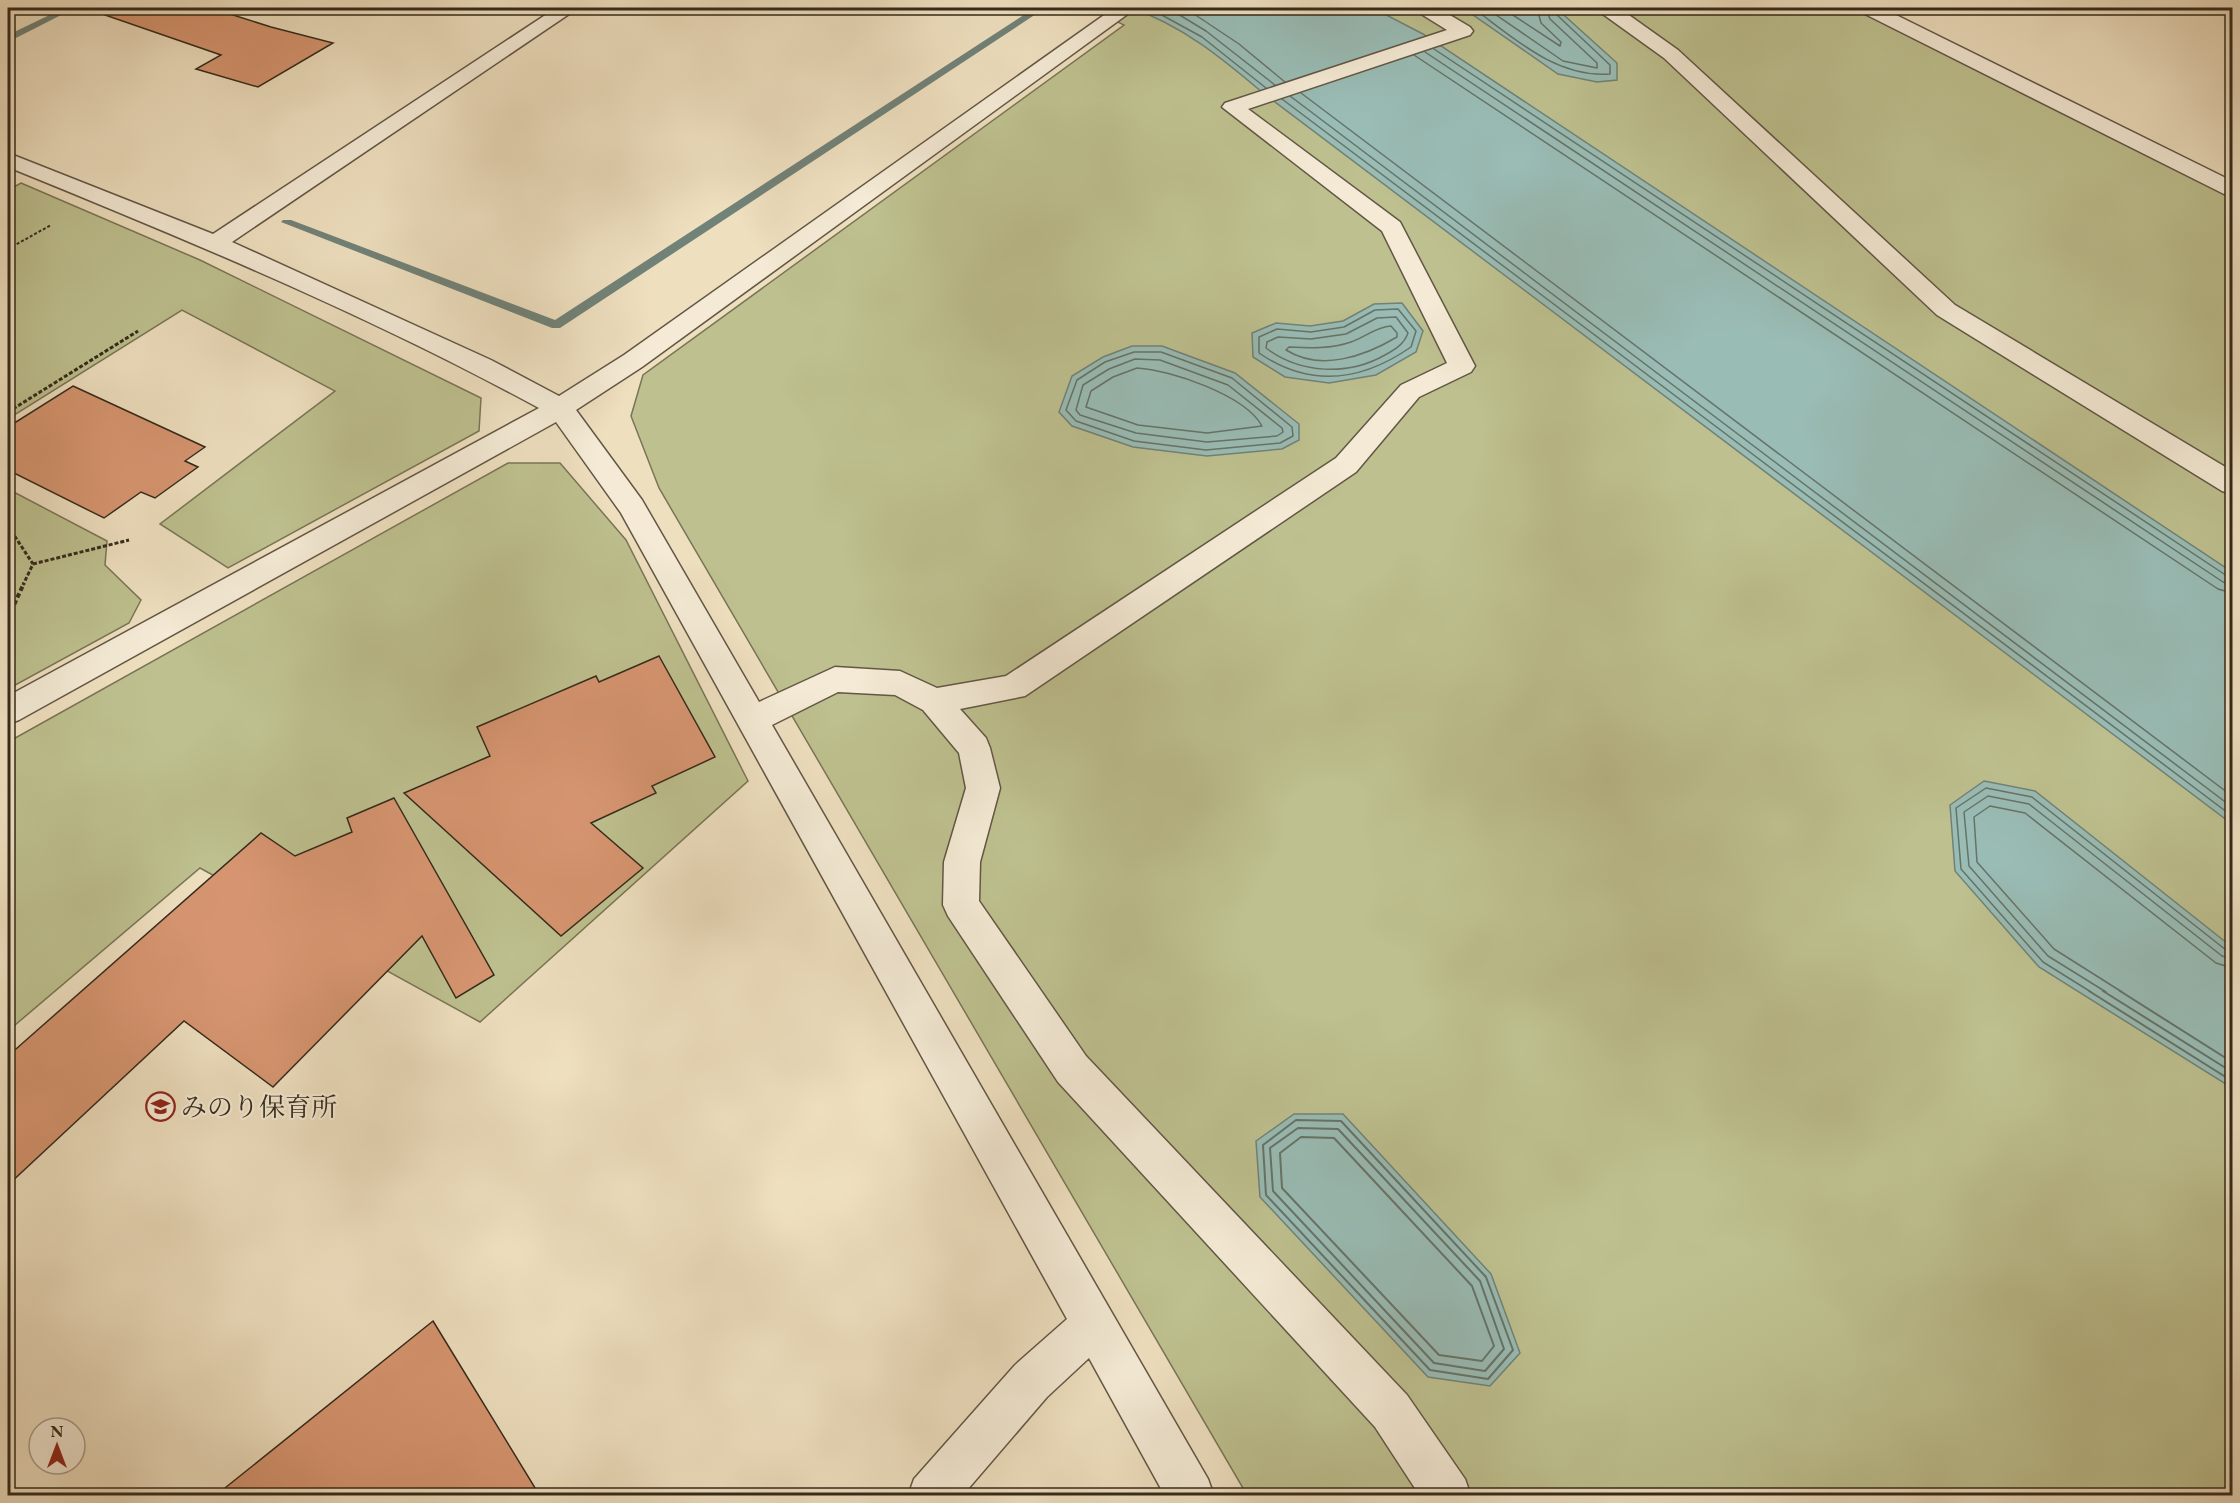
<svg xmlns="http://www.w3.org/2000/svg" width="2240" height="1503" viewBox="0 0 2240 1503" font-family="'EB Garamond','Noto Serif JP',serif">
<rect width="100%" height="100%" fill="#eedfbf"/>
<filter id="stains"><feTurbulence type="fractalNoise" baseFrequency=".00333" numOctaves="4"/><feColorMatrix values="0 0 0 0 .2 0 0 0 0 .09 0 0 0 0 .02 0 0 0 .5 -.17"/></filter>
<radialGradient id="worn" r=".72"><stop offset=".6" stop-color="#630" stop-opacity="0"/><stop offset="1" stop-color="#630" stop-opacity=".3"/></radialGradient>
<path fill="#bec08f" stroke="#797556" stroke-width="1.5" d="M1062,8h69l12,4 7,-4h704l378,189v1298h-985l-588,-1007 -28,-72 12,-41 481,-350 -32,-16z
M21,183l179,77 281,138 -2,33 -251,137 -68,-44 175,-133 -153,-81 -174,109v-229z
M508,463h52l66,77 122,241 -268,241 -280,-154 -192,163v-289z
M8,489l99,52 -2,24 36,35 -12,23 -121,66z"/>
<path fill="#99bcb5" stroke="#718278" stroke-width="1.5" d="M1131,8h242l50,26 809,538v252l-969,-731c-40,-34 -81,-68 -132,-85z
M1463,8h93l61,55v17l-20,2 -39,-8z
M1402,303l21,28 -7,21 -40,23 -47,8 -44,-6 -32,-20 -1,-24 24,-10 34,3 33,-5 31,-17z
M1132,346h30l73,27 64,51v16l-17,9 -75,7 -74,-9 -61,-21 -13,-14 13,-36 31,-19z
M1984,781l51,10 197,156v141l-193,-121 -84,-96 -5,-66z
M1294,1114h49l148,160 29,79 -30,33 -62,-9 -168,-180 -4,-56z"/>
<g fill="none" stroke-linecap="round" stroke-linejoin="round">
<path stroke="#667368" stroke-width="1.5" d="M1149,8l53,29 64,51
M1168,8l38,23 69,54
M1185,8l54,36 46,38
M1473,8c41,30 83,70 137,66v-9l-54,-51 -2,-6
M1486,8l77,53 34,7v-5l-47,-44 -4,-11
M1502,8l58,38 1,-4 -20,-19 -4,-15
M1434,49l793,527 5,1
M1425,52l798,530 9,2
M1414,55l804,534 14,4
M1301,93l931,703
M1290,96l942,711
M1282,99l950,717
M1398,309l18,22 -5,16c-49,34 -101,41 -152,6v-16l18,-8 34,3 33,-5 31,-17z
M1396,317l12,16c-4,11 -12,16 -23,22 -37,21 -85,19 -119,-7l1,-6 11,-5 33,2 35,-5 31,-16z
M1391,326l6,7v4c-32,19 -76,35 -111,13l3,-3c21,1 42,2 62,-5 14,-5 25,-15 40,-16z
M1134,352h27l71,26 60,49 1,9 -13,7 -74,7 -72,-9 -58,-20 -10,-11 11,-30 28,-18z
M1135,359l25,1 68,25 54,43 1,4 -6,4 -70,6 -71,-9 -56,-18 -4,-5 7,-25 26,-16z
M1137,368c34,2 108,27 125,58l-55,7 -69,-8 -52,-18 5,-16 22,-14z
M2091,992l-48,-30 -82,-93 -5,-61 30,-20 46,9 194,153 6,2
M2106,992l-58,-36 -79,-90 -5,-54 24,-16 41,8 193,152 10,3
M2122,992l-68,-43 -77,-87 -3,-45 16,-11 35,7 191,150 16,5"/>
<path stroke="#667368" stroke-width="2" d="M2089,991l143,90
M2103,991l129,81
M2120,991l112,71
M1296,1120l45,1 145,156 27,73 -25,29 -58,-9 -164,-175 -3,-50z
M1298,1128l40,1 142,152 24,68 -19,22 -51,-8 -161,-172 -3,-43z
M1301,1137l33,1 138,148 22,60 -12,15 -43,-6 -157,-167 -2,-35z"/>
<path fill="#718278" fill-rule="evenodd" d="M64,8h11l-67,34v-7z
M1030,11l5,3 -2,2 -473,312h-8l-271,-106 2,-2h8l264,100z"/>
</g>
<path fill="#d69570" stroke="#342a1c" stroke-width="1.5" d="M106,8h105l60,19 62,16 -75,44 -62,-18 25,-14 -116,-40z
M73,386l132,61 -20,14 13,6 -43,31 -14,-6 -37,26 -96,-48v-43z
M659,656l56,101 -63,29 4,7 -65,30 52,45 -82,68 -157,-143 86,-37 -13,-29 119,-51 3,6z
M394,798l100,177 -38,23 -34,-62 -149,151 -89,-66 -176,164v-129l253,-223 34,23 57,-24 -5,-14z
M433,1321l107,175h-325z"/>
<g fill="none" stroke-linecap="round" stroke-linejoin="round">
<defs>
<path id="minor" d="M556,8h22l-346,234 259,118 68,36 65,-41 490,-347h22l-494,359 -66,43 66,90 117,202 76,-35 65,4 37,17 69,-12 330,-218 65,-73 46,-22 -65,-132 -160,-124 3,-4 222,-73 -29,-18 -2,-4h22l32,19 3,4 -3,4 -222,74 152,113 75,144 -4,6 -52,25 -63,75 -331,224 -65,13 26,29 4,10 10,40 -20,74 -1,39 107,155 321,339 58,84 6,17h-51l-45,-69 -317,-345 -110,-166 -5,-11 1,-43 22,-74 -7,-35 -36,-43 -28,-15 -57,-3 -66,33 436,754 6,17h-49l-76,-138 -42,39 -85,99h-54l6,-17 101,-114 52,-46 -446,-806 -65,-91 -537,298 -11,4v-28l531,-288c-171,-93 -351,-168 -531,-241v-14l205,81z
M1598,8h21l59,42 277,255 277,166v23l-10,-3 -285,-176 -273,-257 -64,-46z
M1858,8h24l350,173v15l-8,-2 -363,-182z"/>
</defs>
<use href="#minor" stroke="#625745" stroke-width="3"/>
<path stroke="#342a1c" stroke-width="2" stroke-dasharray="3 2" stroke-linecap="butt" d="M8,249l43,-24"/>
<path stroke="#342a1c" stroke-width="3" stroke-dasharray="4 2" stroke-linecap="butt" d="M8,412l130,-81
M8,526l25,38 -10,21
M33,564l96,-24"/>
<path stroke="#342a1c" stroke-width="4" stroke-dasharray="4.5 3" stroke-linecap="butt" d="M8,618l16,-35"/>
<use href="#minor" fill="#f4ead5" fill-rule="evenodd"/>
</g>
<defs>
<symbol id="school-ring" viewBox="-11 -11 22 22"><circle r="9.5" fill="#f4ead5" stroke="#8f2418" stroke-width="1.5"/><path d="M0-5L7-2L0 1L-7-2ZM-4 1L0 2.5L4 1V4Q0 6-4 4Z" fill="#8f2418"/></symbol>
</defs>
<g fill-rule="evenodd">
<use href="#school-ring" x="144" y="1090" width="33" height="33"/>
</g>
<g text-anchor="middle" dominant-baseline="central" stroke-width="4.5" stroke-linejoin="round" paint-order="stroke">
<g font-size="26" fill="#342a1c" stroke="#f4ead5" text-anchor="start">
<text x="181" y="1107">みのり保育所</text>
</g>
</g>
<rect width="2240" height="1503" fill="none" stroke="#eedfbf" stroke-width="30"/>
<rect x="9" y="9" width="2222" height="1485" fill="none" stroke="#342a1c" stroke-width="3"/>
<rect x="15" y="15" width="2210" height="1473" fill="none" stroke="#342a1c" stroke-width="1.5"/>
<g transform="translate(57 1446)"><circle r="28" fill="#f4ead5" stroke="#a79d8b" stroke-width="1.5"/>
<path d="M0-4.5L10 22L0 15L-10 22Z" fill="#8f2418"/>
<text y="-9" font-size="16" font-weight="bold" text-anchor="middle" fill="#342a1c">N</text>
</g>
<rect width="100%" height="100%" filter="url(#stains)"/>
<rect width="100%" height="100%" fill="url(#worn)"/>
</svg>
